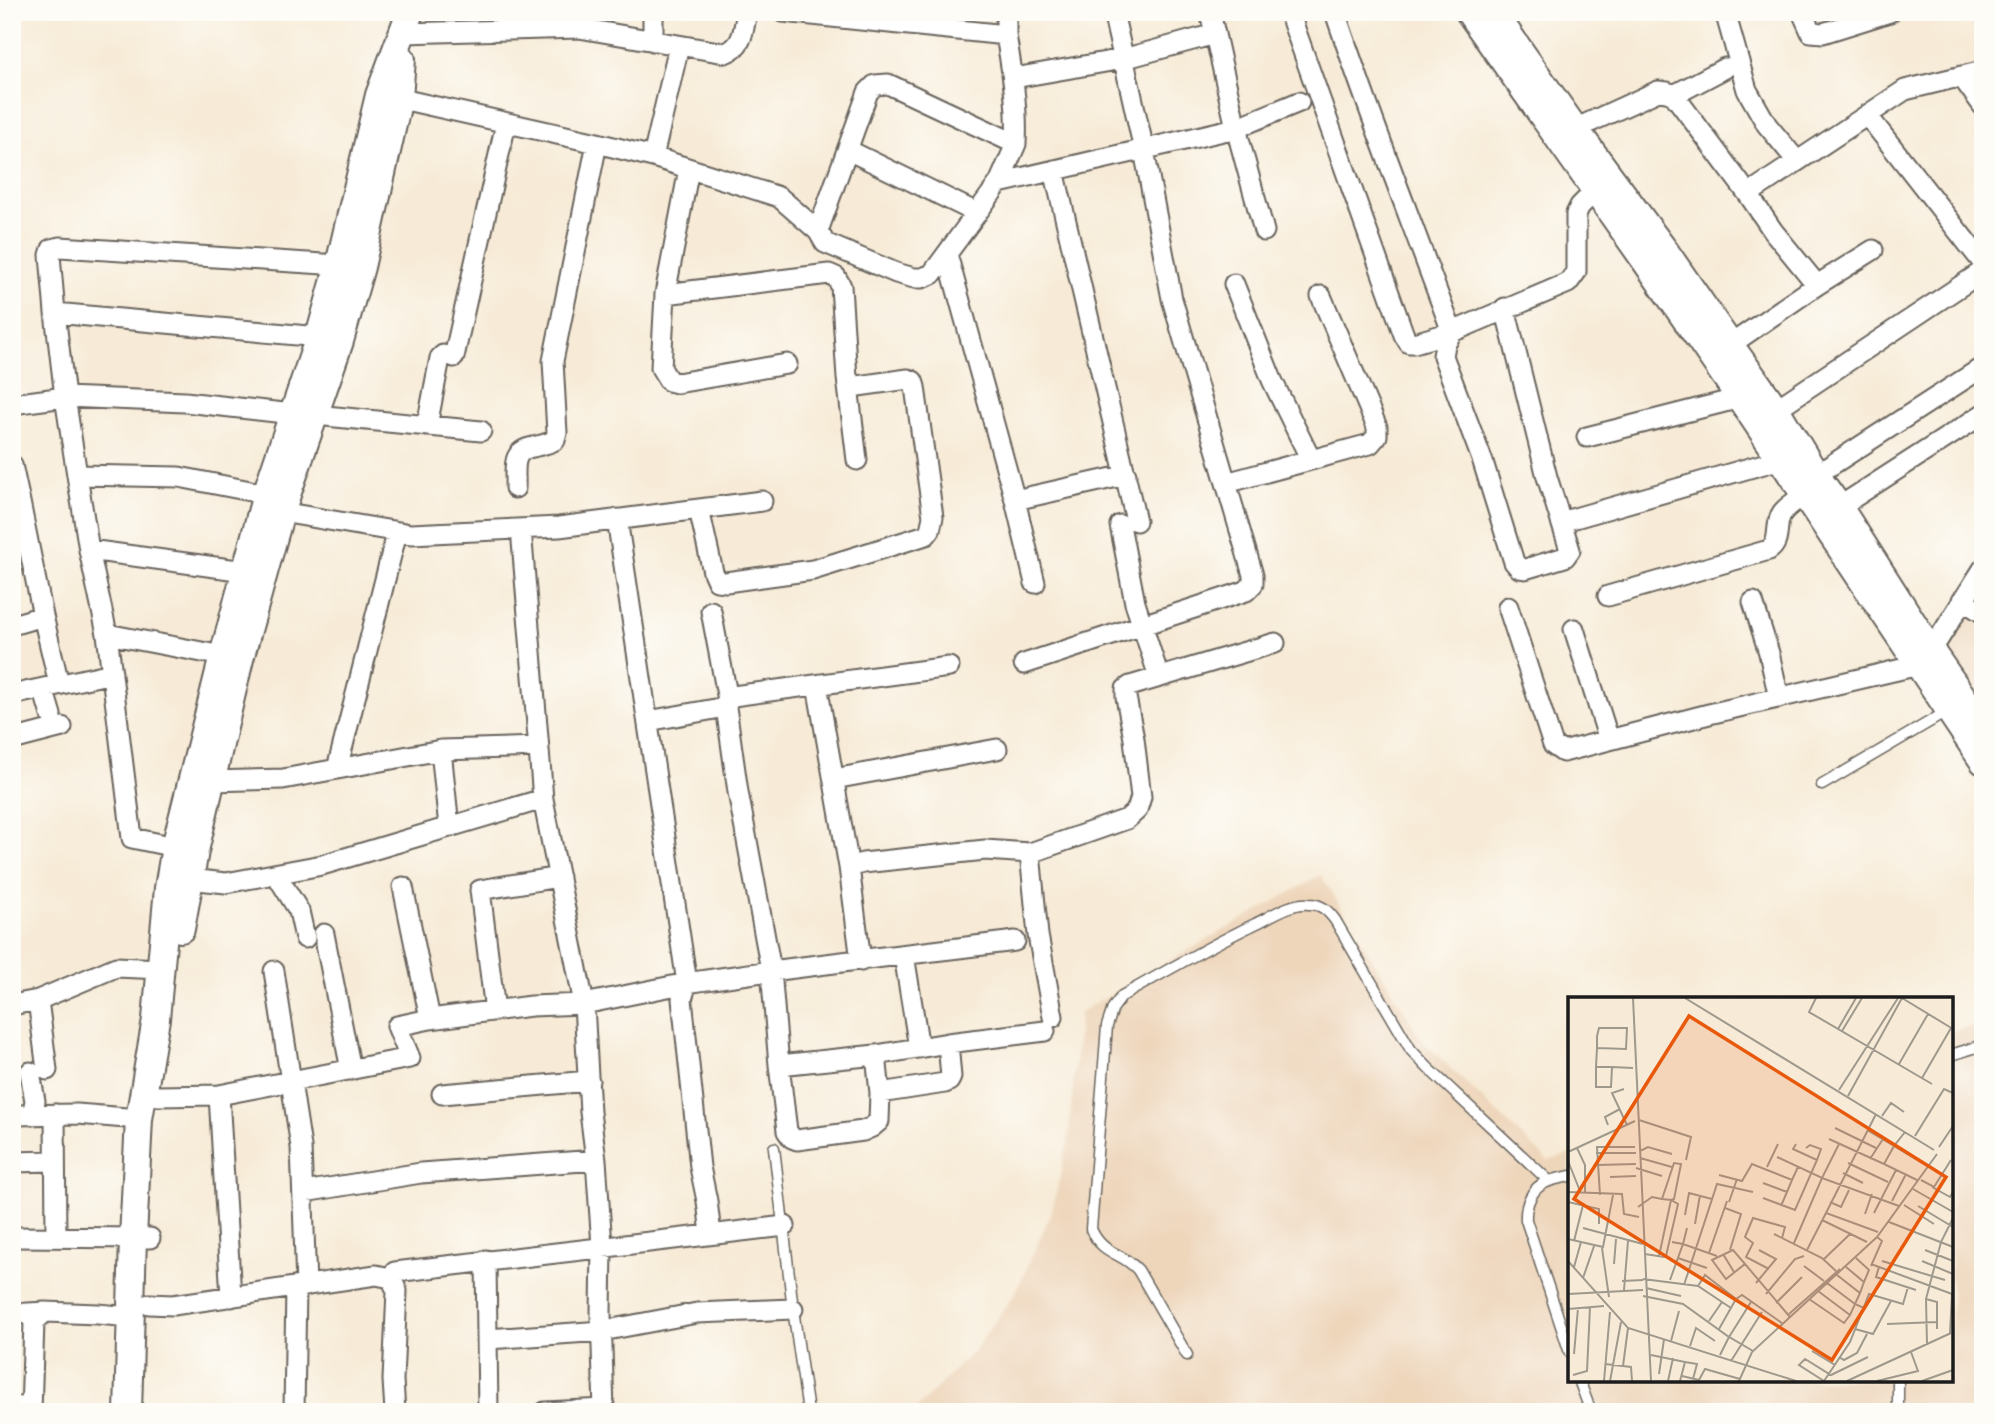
<svg xmlns="http://www.w3.org/2000/svg" width="1995" height="1424" viewBox="0 0 1995 1424" font-family="'Patrick Hand',sans-serif">
<rect width="100%" height="100%" fill="#fdfcf7"/>
<filter id="ink" filterUnits="userSpaceOnUse"><feTurbulence type="fractalNoise" baseFrequency=".0143" numOctaves="2"/><feDisplacementMap in="SourceGraphic" scale="14" xChannelSelector="R" yChannelSelector="G"/><feConvolveMatrix kernelMatrix="1 2 1 2 8 2 1 2 1" color-interpolation-filters="sRGB"/></filter>
<filter id="wash" filterUnits="userSpaceOnUse"><feTurbulence type="fractalNoise" baseFrequency=".00686" numOctaves="4" result="noise"/><feDisplacementMap in="SourceGraphic" scale="28" xChannelSelector="R" yChannelSelector="G"/><feGaussianBlur stdDeviation="1.57" result="paint"/><feColorMatrix in="noise" values="0 0 0 0 0 0 0 0 0 0 0 0 0 0 0 0 0 1.4 0 .05"/><feComposite in="paint" operator="in"/></filter>
<g filter="url(#wash)">
<rect width="100%" height="100%" fill="#f7ebd7"/>
<path fill="#eed6bb" d="M1983,571v155l-52,-75z
M1321,875l102,167 125,119 22,-7v226h381v-348l32,-10v390h-1070l61,-61 42,-59 36,-81 16,-70 12,-129z"/>
</g>
<g filter="url(#ink)">
<g fill="none" stroke-linecap="round" stroke-linejoin="round">
<defs>
<path id="lane" d="M1822,785l126,-74
M1951,1055l32,-10
M774,1148l19,161 15,103
M1570,1176c-8,2 -16,3 -23,6 -15,5 -22,23 -21,38l44,133
M1187,1355l-49,-85c-17,-19 -35,-14 -47,-41l16,-203 6,-18 9,-12c44,-25 87,-50 133,-72 15,-7 36,-22 54,-20 13,0 19,7 26,16l76,130 17,18 121,113
M1579,1380l12,32
M1898,1412v-32"/>
<path id="street" d="M653,12v29
M783,12l223,23v-23
M1289,12l115,323 5,8h5l38,-11c-39,-107 -81,-212 -117,-320
M1725,12l22,78 20,35 30,36
M1802,12l9,20 12,1 67,-21
M404,33l175,-5 146,25c19,-7 18,-23 22,-41
M1006,35c6,36 12,72 10,109
M1961,76l22,30
M1014,78l109,-19 92,-25
M1674,95l51,-27
M388,96l209,47 56,14 126,40 39,34 50,-139 7,-7 13,-1 128,60 -17,39 -67,91 -10,4h-8l-18,-5 -71,-30 -7,-12
M1867,115l116,148
M1575,129l83,-38 9,1 7,3 74,99 157,-104 78,-19
M848,150l129,63
M653,157l26,-111
M689,169l-24,125 -4,74 8,13 8,2 110,-19
M1054,170l82,351
M999,183l237,-55 -26,-116
M1748,194l25,37 44,54
M1264,231l-28,-103 63,-26
M947,254l68,246 111,-25
M1234,284l38,96 39,80
M665,294l164,-20 7,3 5,9 6,92 6,7 5,1 50,-7 5,2 2,6 18,130 -3,13 -4,5 -113,35 -87,12 -9,-1 -4,-9 -14,-63
M1505,308l42,169 23,73 -5,7 -40,12 -6,-1 -5,-6 -31,-100 -40,-106 2,-11 7,-13 116,-49 8,-11v-58l4,-8 15,-15 11,-7
M55,313l-5,-58 2,-6 8,-2 279,18
M1730,345l87,-60 56,-35
M454,357l52,-234
M847,378l10,82
M12,404l53,-7 -10,-84 264,24
M1776,409l207,-138
M315,415l166,16
M427,426l13,-68 3,-3
M1587,437l153,-39 11,-4
M12,465l8,37 -8,1
M77,475l-12,-78 120,5 108,12
M1816,475l167,-108
M1226,483l144,-39 7,-8v-9l-56,-131
M515,488c1,-19 -5,-37 18,-41 8,-2 15,-3 22,-7l2,-7 -4,-72 44,-218
M1015,500l20,83
M20,502l23,114
M1839,507l144,-93
M281,512l130,22 148,-7 203,-26
M1561,522l220,-63
M1120,525l15,78 24,74
M521,529l22,270
M89,550l-12,-75 102,2 87,17
M1608,596l161,-46c13,-9 5,-25 13,-37 6,-8 15,-13 23,-18
M1962,600l21,13
M1753,602l16,51 10,45
M1508,607l45,138 10,7 146,-38 210,-49
M711,611l17,89
M12,625l31,-9 16,68
M1574,629l35,111
M107,634l25,204 43,9
M1931,651l52,-82
M223,656l-116,-22 -18,-84 156,21
M1024,664l222,-73 7,-7v-9l-81,-276 -28,-149 -31,-138
M817,685l32,182
M43,688l8,27
M12,695l100,-22
M648,721l78,-14
M12,740l50,-13
M441,750l8,77
M337,769l60,-237
M834,779l163,-30
M212,781l71,-2 158,-29 98,-3
M1030,853l8,82 15,82
M276,874l23,37 6,27
M189,879l37,4 96,-18 221,-66 41,205 6,108 6,48 6,86 -1,68 3,98
M403,887l27,132
M324,934l27,136
M904,955l15,93
M861,961l-12,-94 14,-4 122,-13 45,3 97,-34 10,-9 4,-13 -7,-58 -8,-42v-8l4,-3 145,-43
M274,971l27,176 5,139
M38,1000l9,70
M12,1005l26,-5 78,-33 46,2
M495,1011l-15,-121 79,-13
M948,1043l97,-12
M876,1055l4,38 65,-10 4,-2 2,-4 -3,-34 -72,12 -97,10 -8,-95 -33,-178 -12,-85 2,-7 5,-4 216,-29
M779,1065l8,66 5,7 5,2 66,-9 9,-4 7,-6 1,-28
M30,1072l5,29 -3,14
M442,1094l147,-13
M219,1095l12,202
M158,1096l61,-1 191,-37 -13,-32 33,-7 101,-13 53,-2 103,-21 -70,-464
M55,1114l1,123
M12,1115l65,-1 62,5
M12,1162l43,-1
M304,1192l117,-19 175,-13
M711,1234l-4,-33 -7,-34 -18,-168 5,-16c109,-17 218,-28 328,-42
M12,1237l138,1
M486,1260l2,152
M391,1278l4,-6 390,-46
M149,1304l24,1 203,-30 15,3 6,13 -4,89 2,32
M12,1314l33,-2
M488,1339l114,-8 95,-18 96,-4
M12,1406l19,2
M31,1412l3,-90 11,-10 53,2 32,3
M294,1412l2,-125
M545,1412l59,-3"/>
<path id="secondary" d="M1469,12l177,250 94,136 243,363
M1493,12l82,117 90,122 65,94 46,64 40,66 23,32 92,144 52,75
M181,929l14,-78 45,-192 41,-147 59,-171 21,-74 38,-169 3,-39
M128,1412l5,-174 6,-119 17,-100 12,-131 7,-41 48,-191 43,-162 53,-157 20,-72 40,-170 31,-83"/>
</defs>
<use href="#lane" stroke="#69645d" stroke-width="13"/>
<use href="#street" stroke="#69645d" stroke-width="23"/>
<use href="#secondary" stroke="#69645d" stroke-width="30"/>
<use href="#lane" stroke="#fff" stroke-width="10"/>
<use href="#street" stroke="#fff" stroke-width="19"/>
<use href="#secondary" stroke="#fff" stroke-width="26"/>
</g>
</g>
<g transform="translate(1568 997)">
<rect width="385" height="385" fill="#f7ebd7"/>
<path fill="none" stroke="#9f988c" stroke-width="2" d="M65,1l18,383M117,1l249,152M248,1l-7,14 123,72M334,1l51,31M270,32l18,-31M274,34l20,-33M331,67l29,-50M28,70l1,-19v-12l2,-8h28l-1,21 -29,-1M44,70l-1,20h-15v-20h16l21,1M354,81l29,-50M56,92l-12,4 15,32M271,93l59,-92M280,99l54,-98M308,117l-50,99 52,19M314,119l9,-13 13,9M71,123l52,17 -5,23M40,128l-3,-8 15,-8M267,131l41,20M299,133l27,16 -10,18 33,16M337,135l-11,14 35,21M347,139l29,-47 9,4M261,142l55,25M371,150l14,-21M9,151l8,17v27M238,151l4,-3 11,4 -4,11M72,154l8,-4 24,7M0,155l67,-31M28,156h40M209,160l45,21 17,-34M72,161l32,9M302,162l13,-20M0,164l12,30M280,166l40,19M29,168l39,-1M199,170l11,-23M68,171l26,8M275,176l20,10M151,178l23,6 10,-17 40,16 6,-13M42,180l26,-1M353,183l13,7 17,-27M195,186l24,9M364,190l18,10 3,-5M345,192l40,23M0,195l54,2 2,20 15,3M32,198l-3,-48h38M195,201l32,12 22,-50 -24,-11 3,-5M324,204l14,-27M0,205l31,7v15M161,205l8,-23M262,205l11,5 8,-17M336,208l30,19M213,209l11,-26M350,209l35,21M70,210l14,-10 10,2 9,1 3,-1 7,-35 -7,-1 -12,36M157,211l16,6 -11,36M306,216l22,-43M297,217l7,-20M117,218l4,-22 23,6M254,223l45,22M321,225l64,25M127,227l5,-29M15,231l60,16M206,237l48,24 14,13M0,242l35,8 10,-52M6,244l9,-36M104,245l11,2 4,-16M226,246l28,-65 77,28M34,251l7,49M239,253l19,-37M357,253l28,11M141,256l18,-52M77,257l19,3 2,-1 12,-52 -7,-4 -12,56M155,257l11,18M110,261l29,10M255,263l27,-26M0,264l60,67 168,53M314,264l63,19M354,264l31,13M46,267l2,-25M177,267l-12,-14 -21,10 14,19 19,-15 45,53M303,267l81,30 -2,39M236,269l20,15M303,269l11,-25 -5,-4M6,270l7,-25M278,270l18,15 5,-12 -13,-12M311,270l-3,10 40,13M201,272l-23,-12 7,-14 -8,-6 8,-19 32,9 -3,11M269,278l23,18 4,-11M15,281l11,-32M75,282l55,7 33,22M102,283l13,-36 34,12M54,284l21,-1M188,286l20,-24 -17,-9M259,286l28,21 5,-11M116,288l33,-101 36,8M130,289l7,-11 31,24 6,-4 40,28M78,291l35,8M56,293l4,-49M250,294l32,24 5,-11 9,4M0,297l75,-4M198,297l29,-35 9,-3M75,299l40,8 46,33 22,-35M241,302l35,24 6,-8M358,302l11,3v27M208,306l26,-26M0,312l36,-3M221,317l51,-45M141,324l13,-19M319,327l50,-2M151,332l17,-30M287,332l18,5 18,-33M103,344l8,-30M359,347l-1,-45 15,-57 12,-24M122,349l6,-18 19,13M244,354l23,14M6,357l4,-46M83,358l34,7 -5,19M152,358l9,-18 24,14M271,360l5,3 13,-7 10,-19M163,364l31,-49M117,365l12,2 -4,15M37,367l26,3 1,14M55,369l5,-38M91,377l5,-35M5,378l14,-4 3,-64M114,379l17,4 6,-11 35,10M36,384l6,-69M42,384l11,-59M100,384l5,-23M171,384l13,-29 125,-115 60,-83M256,384l26,-39 19,-48 34,10 5,-17M256,384l-25,-16 6,-6 26,16 37,-18M279,384l104,-48M309,384l41,-10 -7,-19M354,384l31,-11"/>
<path fill="#e8590c" fill-opacity="0.15" stroke="#e8590c" stroke-width="3.5" d="M121,19l257,161 -114,183 -258,-161z"/>
<rect width="385" height="385" fill="none" stroke="#1c1c1c" stroke-width="3.5"/>
</g>
<rect width="1995" height="1424" fill="none" stroke="#fdfcf7" stroke-width="42"/>
</svg>
